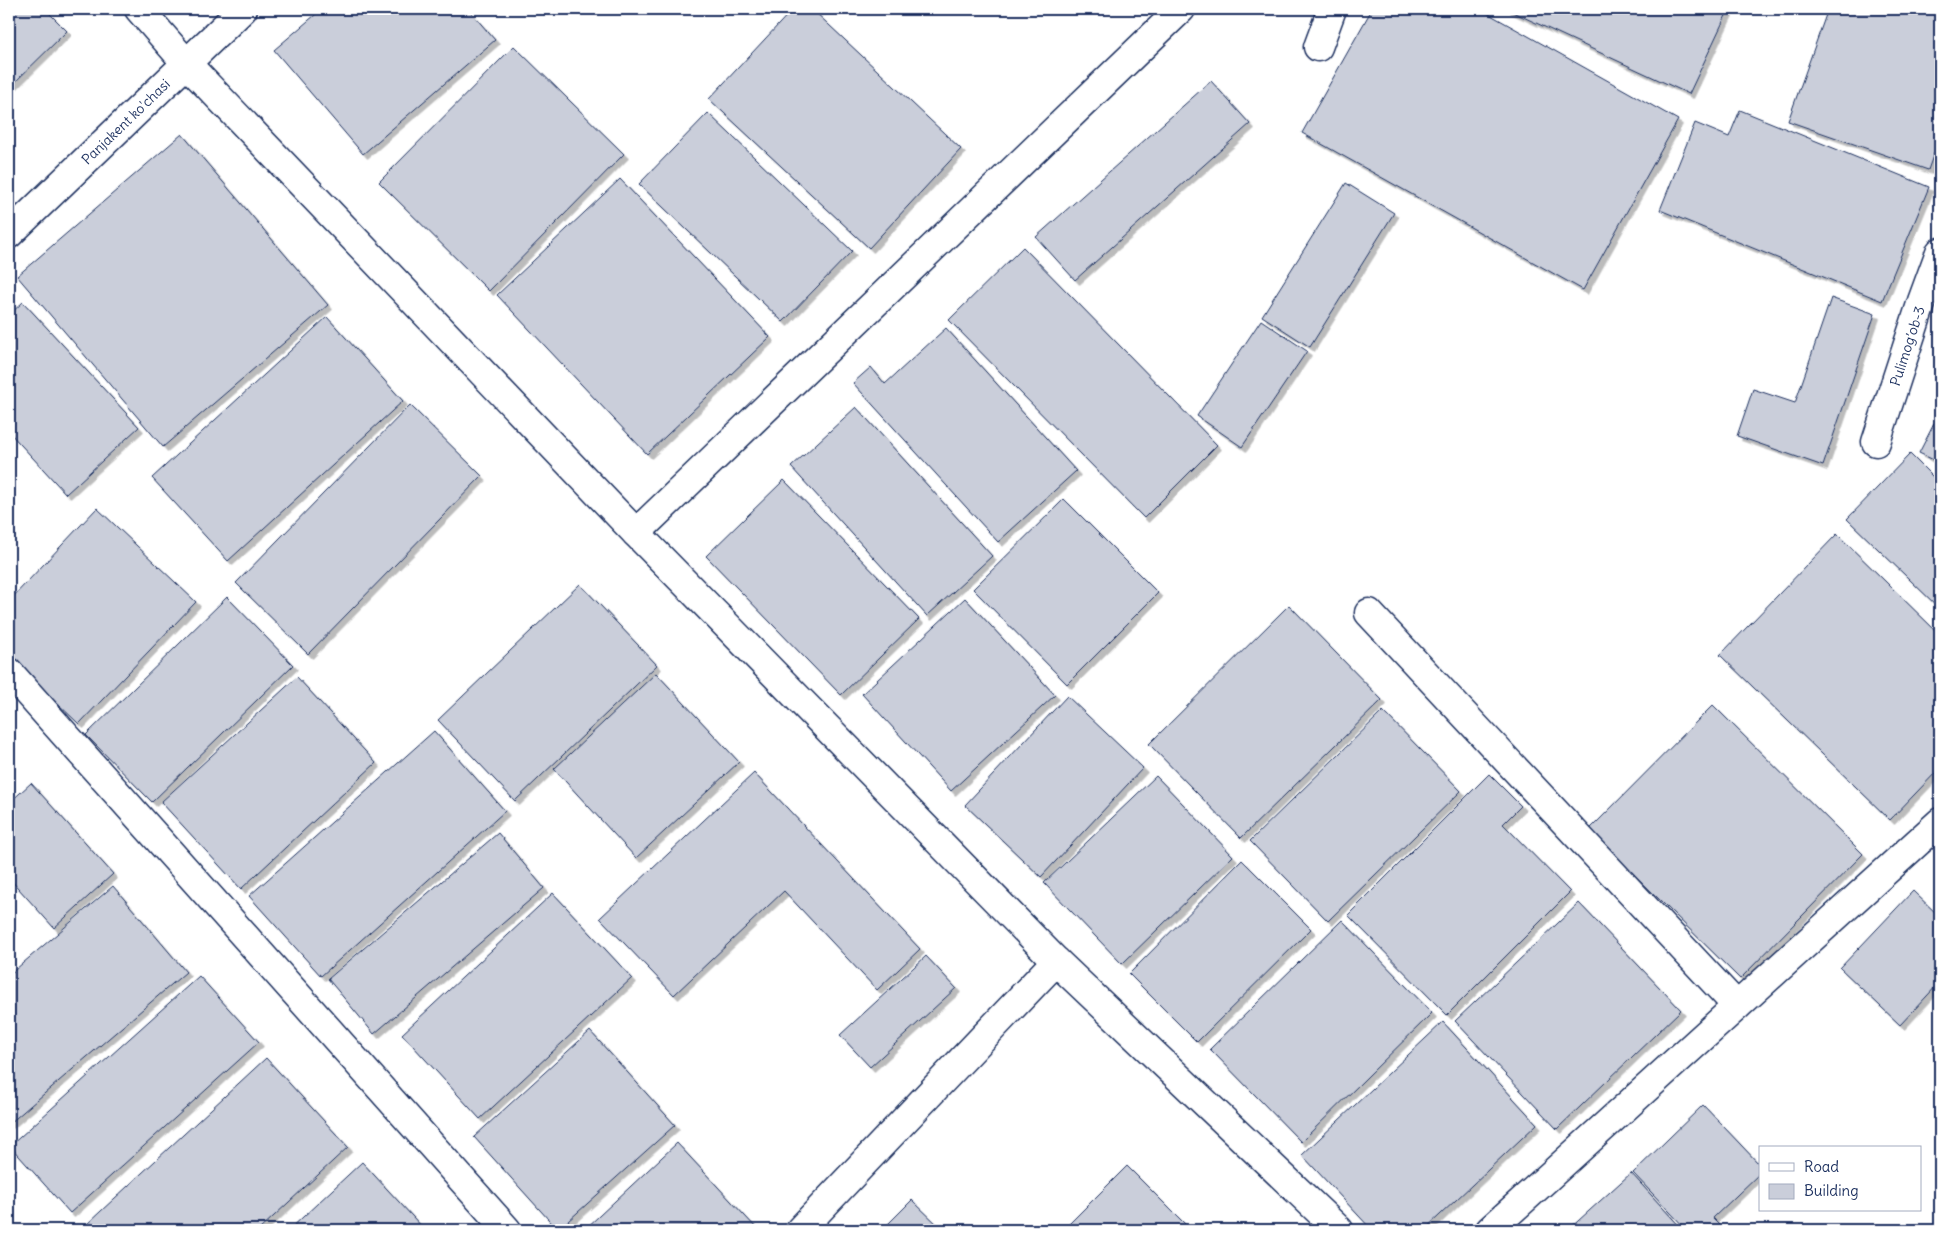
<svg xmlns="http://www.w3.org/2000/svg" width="1949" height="1239" viewBox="0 0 1949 1239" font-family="Delius,sans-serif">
<defs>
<filter id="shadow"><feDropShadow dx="4.5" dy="4.5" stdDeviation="0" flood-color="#0004"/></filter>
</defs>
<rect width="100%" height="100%" fill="#fff"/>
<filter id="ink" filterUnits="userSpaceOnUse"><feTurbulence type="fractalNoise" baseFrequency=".02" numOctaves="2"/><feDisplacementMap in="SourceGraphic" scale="10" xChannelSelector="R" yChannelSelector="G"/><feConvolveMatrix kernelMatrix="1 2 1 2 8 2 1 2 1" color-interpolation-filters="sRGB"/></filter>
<g filter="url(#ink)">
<path fill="#caceda" stroke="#1b2f5e" filter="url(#shadow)" d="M9,9h36l22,22 -58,57z
M322,9h146l27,31 -132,114 -89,-104z
M793,9h19l149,140 -92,99 -160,-149z
M1372,9h108l198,111 -95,170 -281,-157z
M1506,9h223l-40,85z
M1828,9h94l18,6v121l-12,34 -140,-49z
M514,46l110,108 -135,137 -110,-109z
M1211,81l39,43 -175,156 -39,-43z
M1740,110l189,77 -47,114 -222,-91 35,-87 34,14z
M708,113l144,138 -69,71 -144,-138z
M182,134l146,171 -165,142 -146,-171z
M620,179l150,158 -123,117 -150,-159z
M1346,183l48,30 -84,134 -48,-31z
M1023,247l194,198 -73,73 -195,-198z
M1831,298l44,16 -52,152 -86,-30 16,-47 42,14z
M23,302l116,125 -73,67 -57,-62v-117z
M327,317l76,84 -175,160 -76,-83z
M1261,320l46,31 -65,96 -45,-31z
M946,328l130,143 -78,71 -145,-159 18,-16 14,17z
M410,405l72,71 -174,178 -72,-71z
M856,407l136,149 -65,60 -136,-149z
M1940,412v51l-21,-10z
M1910,454l30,30v125l-93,-90z
M784,480l135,139 -78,76 -135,-139z
M1064,499l94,94 -91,91 -94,-95z
M97,508l99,94 -117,122 -70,-67v-56z
M1837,534l103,101v133l-50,52 -170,-165z
M580,584l77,81 -142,136 -77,-81z
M227,597l66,68 -141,137 -66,-67z
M965,598l90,97 -104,96 -89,-97z
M1289,605l93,95 -141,138 -92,-94z
M656,673l83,89 -103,96 -82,-89z
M297,677l79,86 -135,126 -80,-87z
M1067,696l76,72 -102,109 -76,-72z
M1713,705l150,149 -123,125 -151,-149z
M1383,711l78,80 -133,130 -78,-80z
M434,731l71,80 -184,165 -72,-80z
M754,773l166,176 -43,41 -93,-99 -110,104 -74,-77z
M1489,774l32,32 -18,18 67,68 -123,123 -99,-100z
M1156,776l77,80 -111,108 -78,-81z
M31,783l82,91 -59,54 -45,-50v-75z
M498,833l46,55 -170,146 -46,-55z
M1242,860l69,69 -114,113 -68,-68z
M113,886l73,86 -177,152v-149z
M1913,891l27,26v65l-40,43 -60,-57z
M553,893l79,85 -152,141 -78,-85z
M1579,903l102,107 -124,119 -102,-108z
M1342,920l90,93 -131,129 -91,-93z
M926,956l30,32 -86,79 -30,-32z
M199,976l60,66 -189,171 -60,-67z
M1443,1022l94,102 -113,106h-52l-70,-75z
M590,1031l85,94 -117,105 -84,-93z
M266,1058l82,89 -89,83h-167l-5,-6z
M1703,1105l57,60v8l-47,45 12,12h-38l-54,-57z
M677,1143l81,87h-174z
M362,1162l63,68h-136z
M1127,1166l63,63 -127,1z
M1631,1173l52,57h-115z
M912,1200l31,30h-61z"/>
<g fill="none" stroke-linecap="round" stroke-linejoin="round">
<defs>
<g id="minor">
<path d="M139,9l48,55 449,469 420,428 283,269"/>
<path d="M1318,47l14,-38"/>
<path id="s1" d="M1876,442l46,-141 18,-49"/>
<path d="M636,533l545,-524"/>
<path d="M1369,613l368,393"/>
<path d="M9,672l498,558"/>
<path d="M800,1230l256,-269"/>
<path d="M1490,1230l450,-408"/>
</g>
<g id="primary">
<path id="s2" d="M9,234l234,-225"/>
</g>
</defs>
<use href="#minor" stroke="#1b2f5e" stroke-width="31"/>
<use href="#primary" stroke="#1b2f5e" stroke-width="31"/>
<use href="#minor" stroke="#fff" stroke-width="28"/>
<use href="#primary" stroke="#fff" stroke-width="28"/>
</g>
</g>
<g text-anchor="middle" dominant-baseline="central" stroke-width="4.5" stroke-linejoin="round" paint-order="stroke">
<g font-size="14" fill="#1b2f5e" stroke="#fff">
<text stroke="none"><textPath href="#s2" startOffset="162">Panjakent ko'chasi</textPath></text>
<text stroke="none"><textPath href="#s1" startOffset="101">Pulimog’ob-3</textPath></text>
</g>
</g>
<rect width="1949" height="1239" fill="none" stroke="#fff" stroke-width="30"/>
<rect x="15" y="15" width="1919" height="1209" fill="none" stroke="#1b2f5e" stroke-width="2" filter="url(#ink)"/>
<rect x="1759" y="1146" width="162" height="65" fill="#ffffff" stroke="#a4acbf"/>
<rect x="1769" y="1163" width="25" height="8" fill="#ffffff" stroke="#a4acbf"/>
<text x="1804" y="1172" font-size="15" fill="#1b2f5e">Road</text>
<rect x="1769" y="1184" width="25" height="15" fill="#caceda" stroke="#a4acbf"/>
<text x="1804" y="1196" font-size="15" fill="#1b2f5e">Building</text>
</svg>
